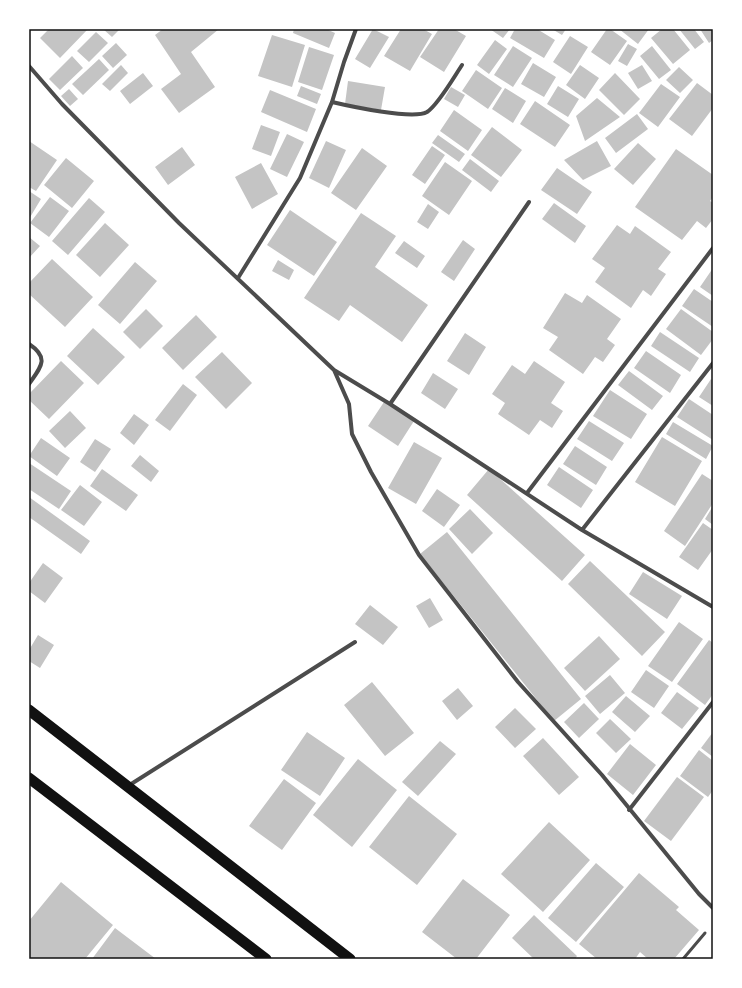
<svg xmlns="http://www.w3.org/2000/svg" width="742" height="988" viewBox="0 0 742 988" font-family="'Playfair Display',serif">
<rect width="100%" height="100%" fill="#fff"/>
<path fill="#c4c4c4" d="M49,29h39l-28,29 -20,-20z
M103,29h17l-8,8z
M163,29h56l-28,23 24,35 -36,26 -18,-24 20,-15 -26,-39z
M294,29h32l9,4 -6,15 -36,-15z
M373,29l16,8 -19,31 -15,-9z
M401,29h22l9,5 -22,37 -26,-15z
M439,29h15l12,7 -22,36 -24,-15z
M490,29h20l-7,9z
M515,29h22l18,11 -11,18 -34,-20z
M552,29h14l-4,6z
M607,29h3l17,12 -17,24 -19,-13z
M619,29h30l-11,15z
M662,29h11l17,21 -17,14 -22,-26z
M679,29h15l10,13 -9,7z
M700,29h13v11l-4,3z
M96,32l12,11 -19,19 -12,-11z
M272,35l33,10 -13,42 -34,-11z
M570,36l18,11 -17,27 -18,-12z
M495,40l12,9 -18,25 -12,-9z
M116,43l11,12 -14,13 -11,-12z
M628,44l9,5 -10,17 -9,-5z
M513,46l19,12 -19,29 -19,-12z
M652,46l19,24 -12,9 -19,-23z
M309,47l25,8 -12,35 -24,-8z
M72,56l11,12 -23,22 -11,-11z
M99,59l10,11 -26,25 -11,-11z
M533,63l23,14 -12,20 -23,-13z
M121,65l7,8 -18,18 -8,-7z
M580,65l19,13 -14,21 -19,-14z
M642,65l10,16 -14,8 -10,-16z
M679,67l14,13 -13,13 -14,-13z
M476,70l26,18 -14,21 -26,-18z
M143,73l10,13 -23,18 -10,-13z
M615,73l25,26 -16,16 -25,-25z
M348,81l37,6 -4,23 -36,-6z
M697,83l16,12v13l-21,28 -23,-17z
M661,84l19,13 -22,30 -19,-14z
M301,86l20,8 -4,10 -20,-8z
M558,86l21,13 -11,18 -21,-13z
M451,87l14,8 -7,12 -14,-8z
M505,88l21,13 -13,22 -21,-14z
M69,89l9,10 -8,7 -9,-10z
M270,90l46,19 -9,23 -46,-20z
M597,98l23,19 -35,24 -9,-25z
M535,101l35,24 -15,22 -35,-23z
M454,110l28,20 -14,21 -28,-20z
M637,114l11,15 -32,24 -11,-15z
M261,125l19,7 -9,24 -19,-7z
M492,127l30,23 -21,27 -30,-22z
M287,134l17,8 -17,35 -17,-8z
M438,135l27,19 -6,8 -27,-19z
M29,141l28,19 -21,31 -7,-4z
M326,141l20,9 -17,38 -20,-10z
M597,141l14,25 -28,14 -19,-20z
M638,143l18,16 -23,26 -19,-16z
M432,146l13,9 -20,29 -13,-9z
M182,147l13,18 -27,20 -13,-18z
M362,148l25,18 -31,44 -25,-17z
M676,149l37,26v22l-3,4 3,2v16l-7,9 -9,-7 -15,19 -47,-33z
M66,158l28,23 -22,27 -28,-23z
M470,159l29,22 -8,11 -29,-22z
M445,162l27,19 -23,34 -27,-19z
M261,163l17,31 -26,15 -17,-32z
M557,168l35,24 -15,22 -36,-24z
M29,191l12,8 -12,20z
M50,197l19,14 -20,26 -19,-14z
M89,198l16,14 -37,43 -16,-14z
M554,203l32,23 -11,17 -33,-24z
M428,204l11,8 -11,17 -11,-7z
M290,210l47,32 -23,34 -47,-31z
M361,213l35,23 -21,31 53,38 -26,37 -52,-37 -11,16 -35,-23z
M105,223l24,22 -29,32 -24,-22z
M617,225l13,9 5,-8 36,26 -13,17 8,5 -15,22 -8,-6 -12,18 -36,-26 10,-14 -13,-9z
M29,237l11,9 -11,12z
M463,240l12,9 -21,32 -13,-9z
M404,241l21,15 -8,12 -22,-15z
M52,259l41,38 -28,30 -36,-33v-11z
M278,260l16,10 -5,10 -17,-9z
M135,262l22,19 -37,43 -22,-19z
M713,268v28l-13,-9z
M694,289l19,13v25l-31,-21z
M565,293l17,10 5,-8 34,24 -14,20 8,6 -12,17 -8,-5 -12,17 -34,-24 9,-13 -15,-9z
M146,309l17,17 -23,23 -17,-17z
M681,309l32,23v7l-12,16 -35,-26z
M196,315l21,22 -34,33 -21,-22z
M93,328l32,29 -27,28 -31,-29z
M660,332l39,26 -9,14 -39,-26z
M465,333l21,14 -17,28 -22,-14z
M646,351l35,24 -11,18 -36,-25z
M222,352l30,31 -26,26 -31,-32z
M61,361l23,22 -35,36 -20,-19v-6z
M534,361l31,21 -14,21 12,8 -11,17 -12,-8 -11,15 -31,-21 7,-11 -13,-9 20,-29 13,9z
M629,371l34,25 -11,14 -34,-25z
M433,373l25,16 -13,20 -24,-16z
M711,379l2,2v25l-14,-9z
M183,384l14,11 -27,36 -15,-11z
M610,390l37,24 -16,25 -38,-23z
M689,399l24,16v25l-36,-23z
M384,402l30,19 -16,25 -30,-20z
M70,411l16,17 -21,20 -16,-17z
M134,414l15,11 -15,20 -14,-12z
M589,421l35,22 -12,18 -35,-22z
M673,422l40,24 -7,13 -40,-25z
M662,437l40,24 -27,45 -40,-24z
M41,438l29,20 -13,18 -28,-20z
M95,439l16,10 -16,23 -15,-10z
M414,442l28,16 -26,46 -28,-16z
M575,446l32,21 -11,18 -33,-21z
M140,455l19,16 -8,11 -20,-16z
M29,463l42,28 -12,18 -30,-20z
M559,467l34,23 -12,18 -34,-23z
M102,469l36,26 -12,16 -36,-25z
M489,469l96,86 -23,26 -95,-86z
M702,474l11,7v22l-28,43 -21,-15z
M80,485l22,17 -18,24 -23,-16z
M437,489l23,16 -16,22 -22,-16z
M29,497l61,44 -9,13 -52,-37z
M713,506v19l-8,-6z
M470,509l23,24 -21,21 -23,-25z
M703,523l10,7v19l-15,21 -19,-13z
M447,532l134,167 -27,22 -134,-167z
M590,561l75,71 -23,24 -74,-72z
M43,563l20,15 -18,25 -16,-12v-8z
M643,572l39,24 -15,23 -38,-25z
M430,598l13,22 -14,8 -13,-22z
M370,605l28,22 -15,18 -28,-21z
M679,622l24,17 -31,43 -24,-16z
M38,635l16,10 -14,23 -11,-7v-11z
M599,636l21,23 -35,32 -21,-23z
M709,640l4,3v51l-8,11 -28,-21z
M646,670l23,16 -15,22 -23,-16z
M610,675l15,18 -25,21 -15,-18z
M372,682l42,51 -29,23 -41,-51z
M458,688l15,18 -16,14 -15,-19z
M677,692l22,16 -17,21 -21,-16z
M626,696l24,20 -15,16 -23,-20z
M584,703l15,16 -20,19 -15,-16z
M515,708l21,21 -21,19 -20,-21z
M610,719l21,20 -15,14 -20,-20z
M307,732l38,26 -25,38 -39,-26z
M713,732v25l-12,-9z
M543,738l36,39 -20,18 -36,-39z
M440,741l16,13 -38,42 -16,-14z
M630,744l26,21 -23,30 -26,-21z
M699,750l14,11v29l-5,7 -28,-21z
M358,759l39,31 -45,57 -39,-32z
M677,777l27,20 -33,44 -27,-20z
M284,779l32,24 -34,47 -33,-24z
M409,796l48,38 -40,51 -48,-38z
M549,822l41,38 -47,52 -42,-38z
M596,863l28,24 -48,55 -28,-24z
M639,873l40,34 -3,3 23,20 -25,29h-26l-8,-7 -5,7h-38l-18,-15z
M463,879l47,36 -34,44h-19l-35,-27z
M61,882l52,43 -28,34h-56v-38z
M534,915l43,41 -2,3h-41l-22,-21z
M115,928l41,31h-64z"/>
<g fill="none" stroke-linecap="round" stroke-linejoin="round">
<path stroke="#4c4c4c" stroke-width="3" d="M683,959l22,-26"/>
<path stroke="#4c4c4c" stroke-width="4" d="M29,66l33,38 117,119 155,147 15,34 3,30 19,38 48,83 99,127 84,93 97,119 14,14
M332,102c17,4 81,18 95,10 11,-7 27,-35 35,-47
M238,278l62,-100 32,-76 12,-40 12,-33
M29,344c21,14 12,23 0,40
M334,370l56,34 192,126 131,77
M390,404l139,-202
M527,493l186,-245
M582,530l131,-167
M128,786l227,-144
M629,810l84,-108"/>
<path stroke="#111" stroke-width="11" d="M29,710l321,249
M29,778l237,181"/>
</g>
<rect width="742" height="988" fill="none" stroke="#ffffff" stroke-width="60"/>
<rect x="30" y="30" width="682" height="928" fill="none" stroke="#111" stroke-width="1.5"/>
</svg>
